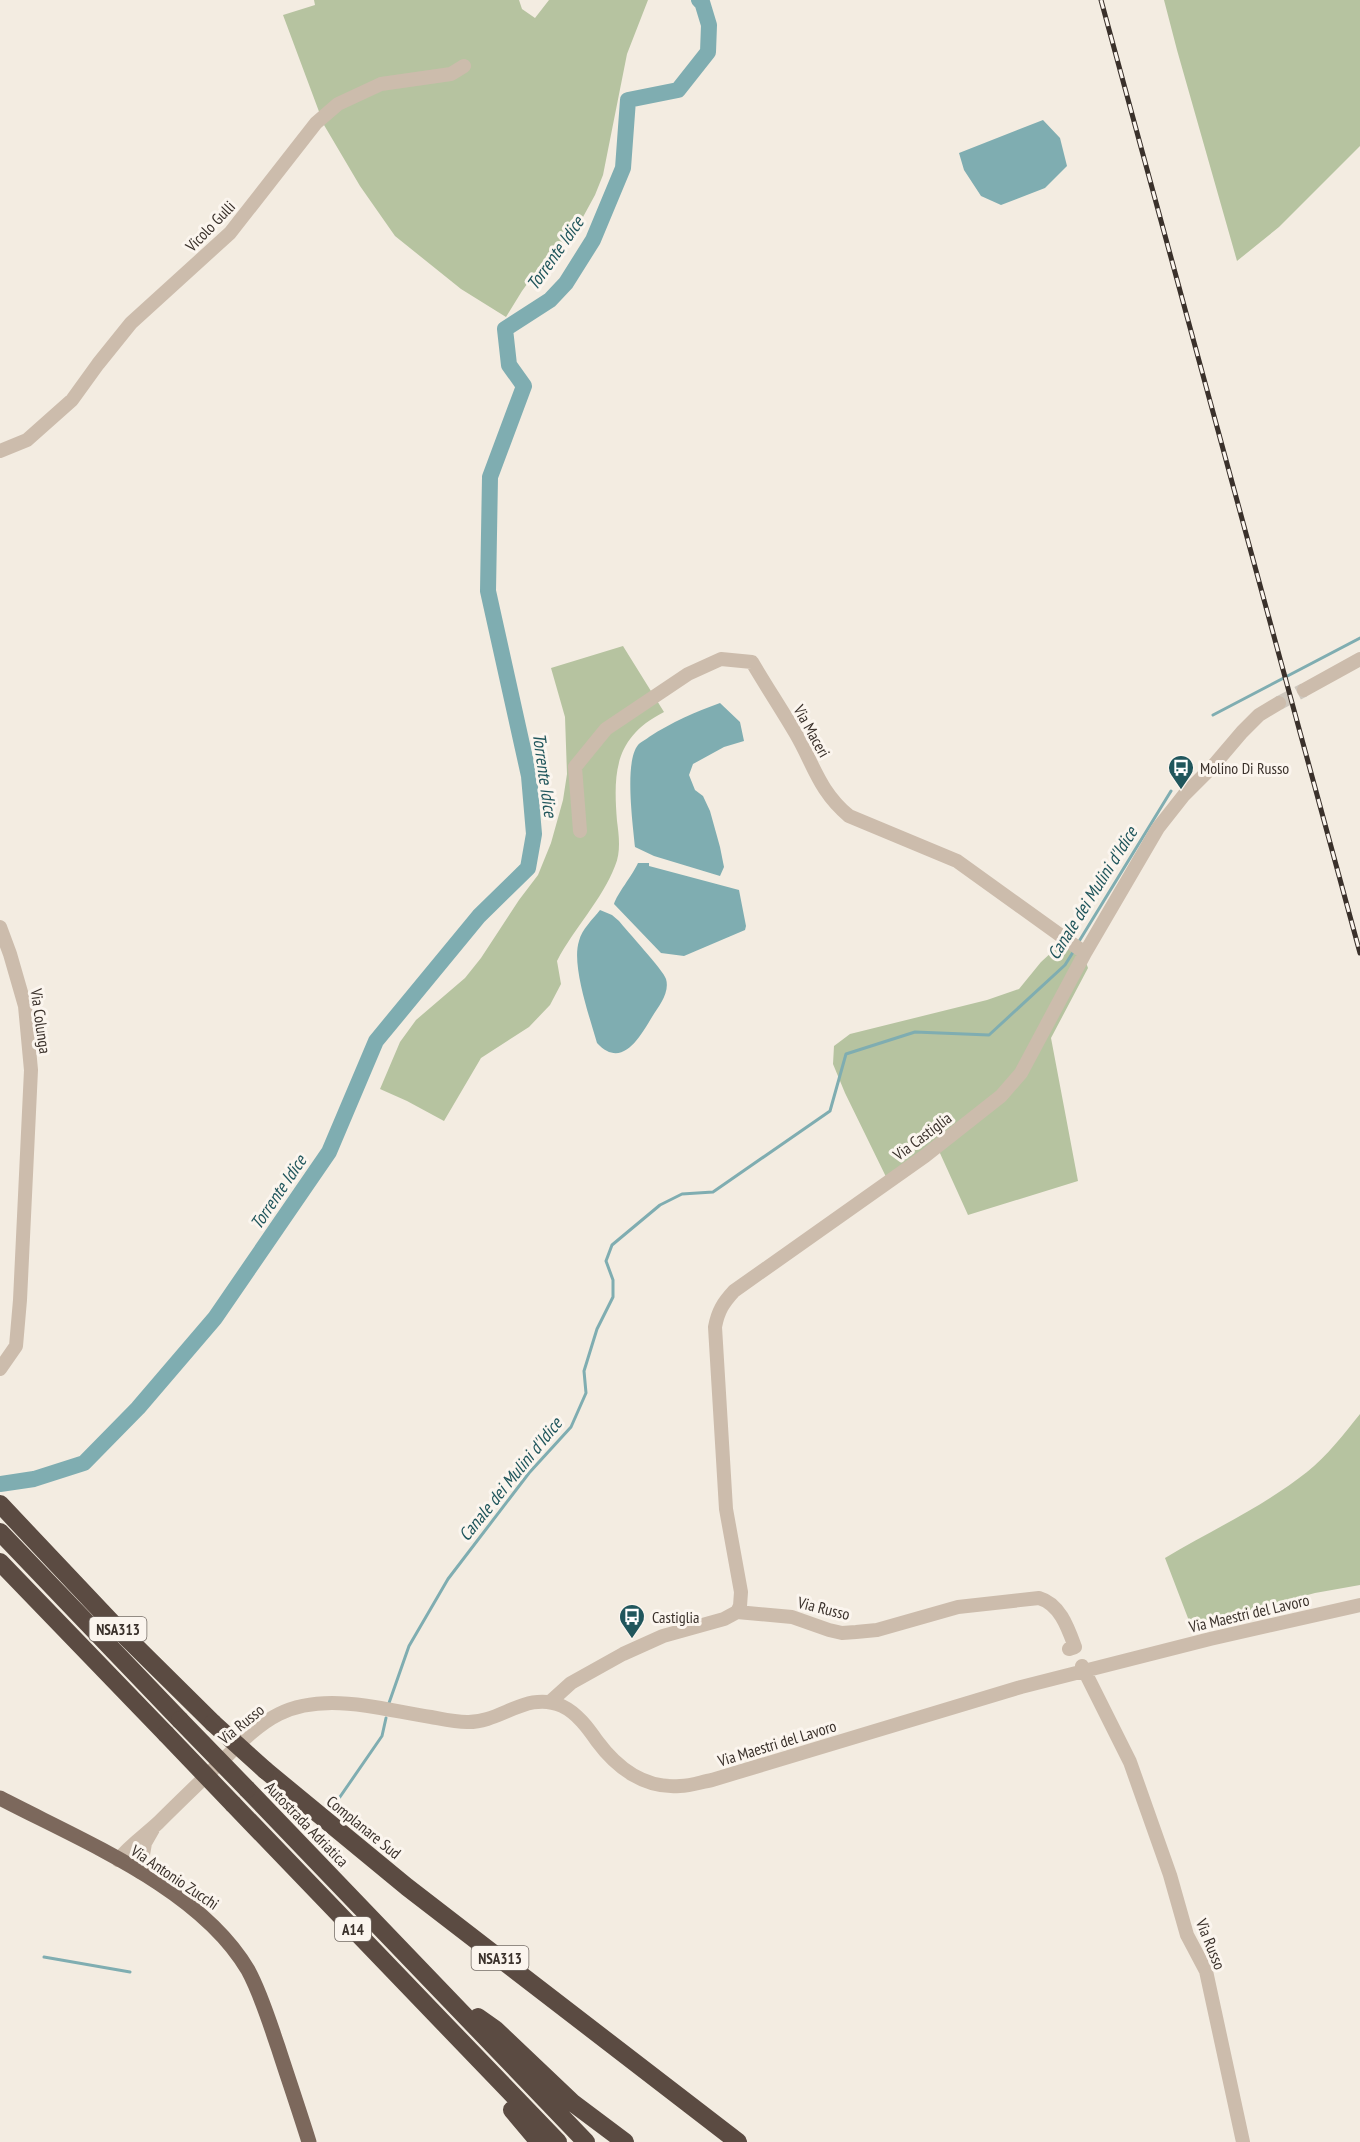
<svg xmlns="http://www.w3.org/2000/svg" width="1360" height="2142" viewBox="0 0 1360 2142" font-family="'PT Sans Narrow',sans-serif">
<rect width="100%" height="100%" fill="#f3ece1"/>
<path fill="#b6c3a0" d="M314,0h205l3,9 13,9 14,-18h99l-21,54 -24,121 -8,20 -18,33 -24,29 -18,16 -13,18 -16,26 -45,-28 -66,-53 -35,-50 -36,-61 -41,-110 32,-10z
M1164,0h196v146l-81,81 -42,34 -60,-211z
M623,646l41,66c-49,25 -51,59 -47,109 2,15 4,31 -2,45 -13,34 -41,62 -58,95l4,23 -11,21 -21,22 -48,31 -37,63 -37,-20 -27,-12 20,-47 16,-22 49,-42 16,-20 38,-58 19,-25 13,-32 12,-43 4,-26 -2,-57 -14,-49z
M1065,940l16,9 7,19 -37,70 27,143 -110,34 -29,-64 -49,34 -45,-92 -12,-29 1,-18 16,-12 137,-34 32,-11 22,-27z
M1360,1414v171l-45,8 -124,33 -26,-68c47,-28 99,-52 142,-86 20,-16 37,-38 53,-58z"/>
<path fill="#7fadb1" d="M1043,120l17,18 7,28 -22,22 -44,17 -20,-9 -17,-26 -5,-17z
M720,703l20,19 4,19 -20,6 -31,17 -4,11 6,15 8,6 7,15 10,36 4,20 -4,9 -66,-20 -19,-9c-2,-22 -11,-85 3,-102 2,-3 8,-5 11,-8 23,-15 46,-25 71,-34z
M638,863h11v3l90,24 7,36 -1,4 -61,26 -23,-3 -47,-49c3,-10 18,-28 24,-41z
M600,910l12,5 7,6c7,9 45,50 47,58 4,14 -7,27 -14,38 -12,20 -30,53 -55,26 -7,-25 -26,-78 -18,-102 3,-12 14,-22 21,-31z"/>
<g fill="none" stroke-linecap="round" stroke-linejoin="round">
<path stroke="#7fadb1" stroke-width="3" d="M1213,715l147,-77
M1078,943l93,-152
M389,1703l20,-57 39,-67 81,-106 42,-46 15,-34 -2,-22 13,-42 16,-32v-17l-7,-19 6,-16 48,-40 22,-11 31,-2 117,-81 16,-57 69,-22 74,3 76,-70 10,-16
M333,1807l49,-71 4,-18
M44,1957l86,15"/>
<path stroke="#7fadb1" stroke-width="16" d="M0,1484l34,-5 50,-16 54,-55 77,-90 114,-166 47,-111 103,-125 49,-48 6,-34 -5,-58 -41,-185 2,-114 34,-91 -15,-21 -4,-36 45,-29 16,-17 27,-43 30,-72 5,-68 50,-10 30,-38 1,-27 -7,-23 -3,-2"/>
<path stroke="#cec7bd" stroke-width="14" stroke-dasharray="14 7" stroke-linecap="butt" d="M1279,703l25,-13"/>
<path stroke="#ccbcac" stroke-width="14" d="M0,451l27,-11 45,-40 26,-36 33,-41 99,-90 86,-110 22,-19 43,-20 70,-10 13,-8
M1304,690l56,-31
M580,831l-5,-64 31,-38 82,-55 33,-15 31,3c14,24 30,48 44,72 18,31 23,57 53,82l108,45 128,92
M0,927l10,27 15,52 6,64 -11,230 -4,46 -16,23
M737,1612l3,-6 1,-14 -15,-83 -11,-182c3,-16 8,-24 19,-36l191,-135 76,-60 20,-23 64,-120 73,-125 26,-33 29,-29 29,-34 17,-17 20,-12
M1082,1666l48,96 40,113 17,60 19,36 37,171
M550,1702l21,-19 52,-29 40,-18 61,-17 13,-7 55,5 37,13 13,3 14,-1 21,-2 81,-23 81,-9c21,6 29,30 36,49l-6,2
M118,1860c12,-15 26,-24 40,-37 22,-22 45,-44 68,-66 16,-16 33,-33 53,-43 16,-8 35,-11 53,-11 33,0 66,9 99,14 11,2 24,5 36,5 34,1 60,-32 95,-16 15,7 26,22 35,35 20,27 48,48 83,45 11,0 21,-4 32,-6l309,-93 189,-48 150,-34
M140,1872l5,-29 8,-14"/>
<path stroke="#7c685c" stroke-width="15" d="M0,1798c82,43 200,90 248,172 13,24 21,51 30,77 10,31 21,63 31,95"/>
<path stroke="#5b4b42" stroke-width="18" d="M0,1504l119,126 94,93
M0,1532l180,188
M0,1562l166,172
M265,1770l142,117 331,255
M247,1789l339,353
M233,1804l325,338
M478,2017l17,12 78,74 52,39
M512,2110l27,32"/>
<defs>
<path id="rail" d="M1101,0l259,953"/>
</defs>
<use href="#rail" stroke="#3a312b" stroke-width="5"/>
<use href="#rail" stroke="#fbf5ee" stroke-width="3" stroke-dasharray="9" stroke-linecap="butt"/>
<path stroke="#5b4b42" stroke-width="18" d="M180,1720l67,69
M213,1723l52,47
M166,1734l67,70"/>
</g>
<defs>
<symbol id="bus-pin" viewBox="-11 -11 22 30"><path d="M0 17L-7.5 6A9.5 9.5 0 1 1 7.5 6Z" fill="#20565c" stroke="#fbf5ee"/><path d="M-5-6H5V4H4V6H2V4H-2V6H-4V4H-5ZM-3.5-4V0h7V-4ZM-3.5 1.2v1.5H-2V1.2ZM2 1.2v1.5H3.5V1.2Z" fill="#fff"/></symbol>
</defs>
<g fill-rule="evenodd">
<use href="#bus-pin" x="1166" y="753" width="30" height="40"/>
<use href="#bus-pin" x="617" y="1602" width="30" height="40"/>
</g>
<g text-anchor="middle" dominant-baseline="central" stroke-width="6" stroke-linejoin="round" paint-order="stroke">
<g fill="#fbf5ee" stroke="#746c66" stroke-width="1.5">
<rect x="89.5" y="1617" width="57" height="24" rx="4.5"/>
<rect x="335" y="1917" width="36" height="24" rx="4.5"/>
<rect x="471.5" y="1946" width="57" height="24" rx="4.5"/>
</g>
<g font-size="15" font-weight="bold" fill="#3a312b">
<text x="118" y="1629">NSA313</text>
<text x="353" y="1929">A14</text>
<text x="500" y="1958">NSA313</text>
</g>
<g font-size="16" fill="#3a312b" stroke="#fbf5ee">
<text transform="translate(210 226) rotate(-46)">Vicolo Gulli</text>
<text transform="translate(812 731) rotate(61)">Via Maceri</text>
<text transform="translate(41 1021) rotate(82)">Via Colunga</text>
<text transform="translate(922 1136) rotate(-37)">Via Castiglia</text>
<text transform="translate(824 1608) rotate(14)">Via Russo</text>
<text transform="translate(1249 1613) rotate(-13)">Via Maestri del Lavoro</text>
<text transform="translate(241 1724) rotate(-39)">Via Russo</text>
<text transform="translate(777 1743) rotate(-17)">Via Maestri del Lavoro</text>
<text transform="translate(307 1824) rotate(46)">Autostrada Adriatica</text>
<text transform="translate(364 1827) rotate(39)">Complanare Sud</text>
<text transform="translate(175 1877) rotate(34)">Via Antonio Zucchi</text>
<text transform="translate(1211 1944) rotate(68)">Via Russo</text>
</g>
<g font-size="16" fill="#3a312b" stroke="#fbf5ee" text-anchor="start">
<text x="1200" y="768">Molino Di Russo</text>
<text x="652" y="1617">Castiglia</text>
</g>
<g font-size="18" font-style="italic" fill="#20565c" stroke="#fbf5ee">
<text transform="translate(555 253) rotate(-55)">Torrente Idice</text>
<text transform="translate(545 775) rotate(82)">Torrente Idice</text>
<text transform="translate(1092 893) rotate(-58)">Canale dei Mulini d'Idice</text>
<text transform="translate(278 1192) rotate(-56)">Torrente Idice</text>
<text transform="translate(510 1479) rotate(-51)">Canale dei Mulini d'Idice</text>
</g>
</g>
</svg>
